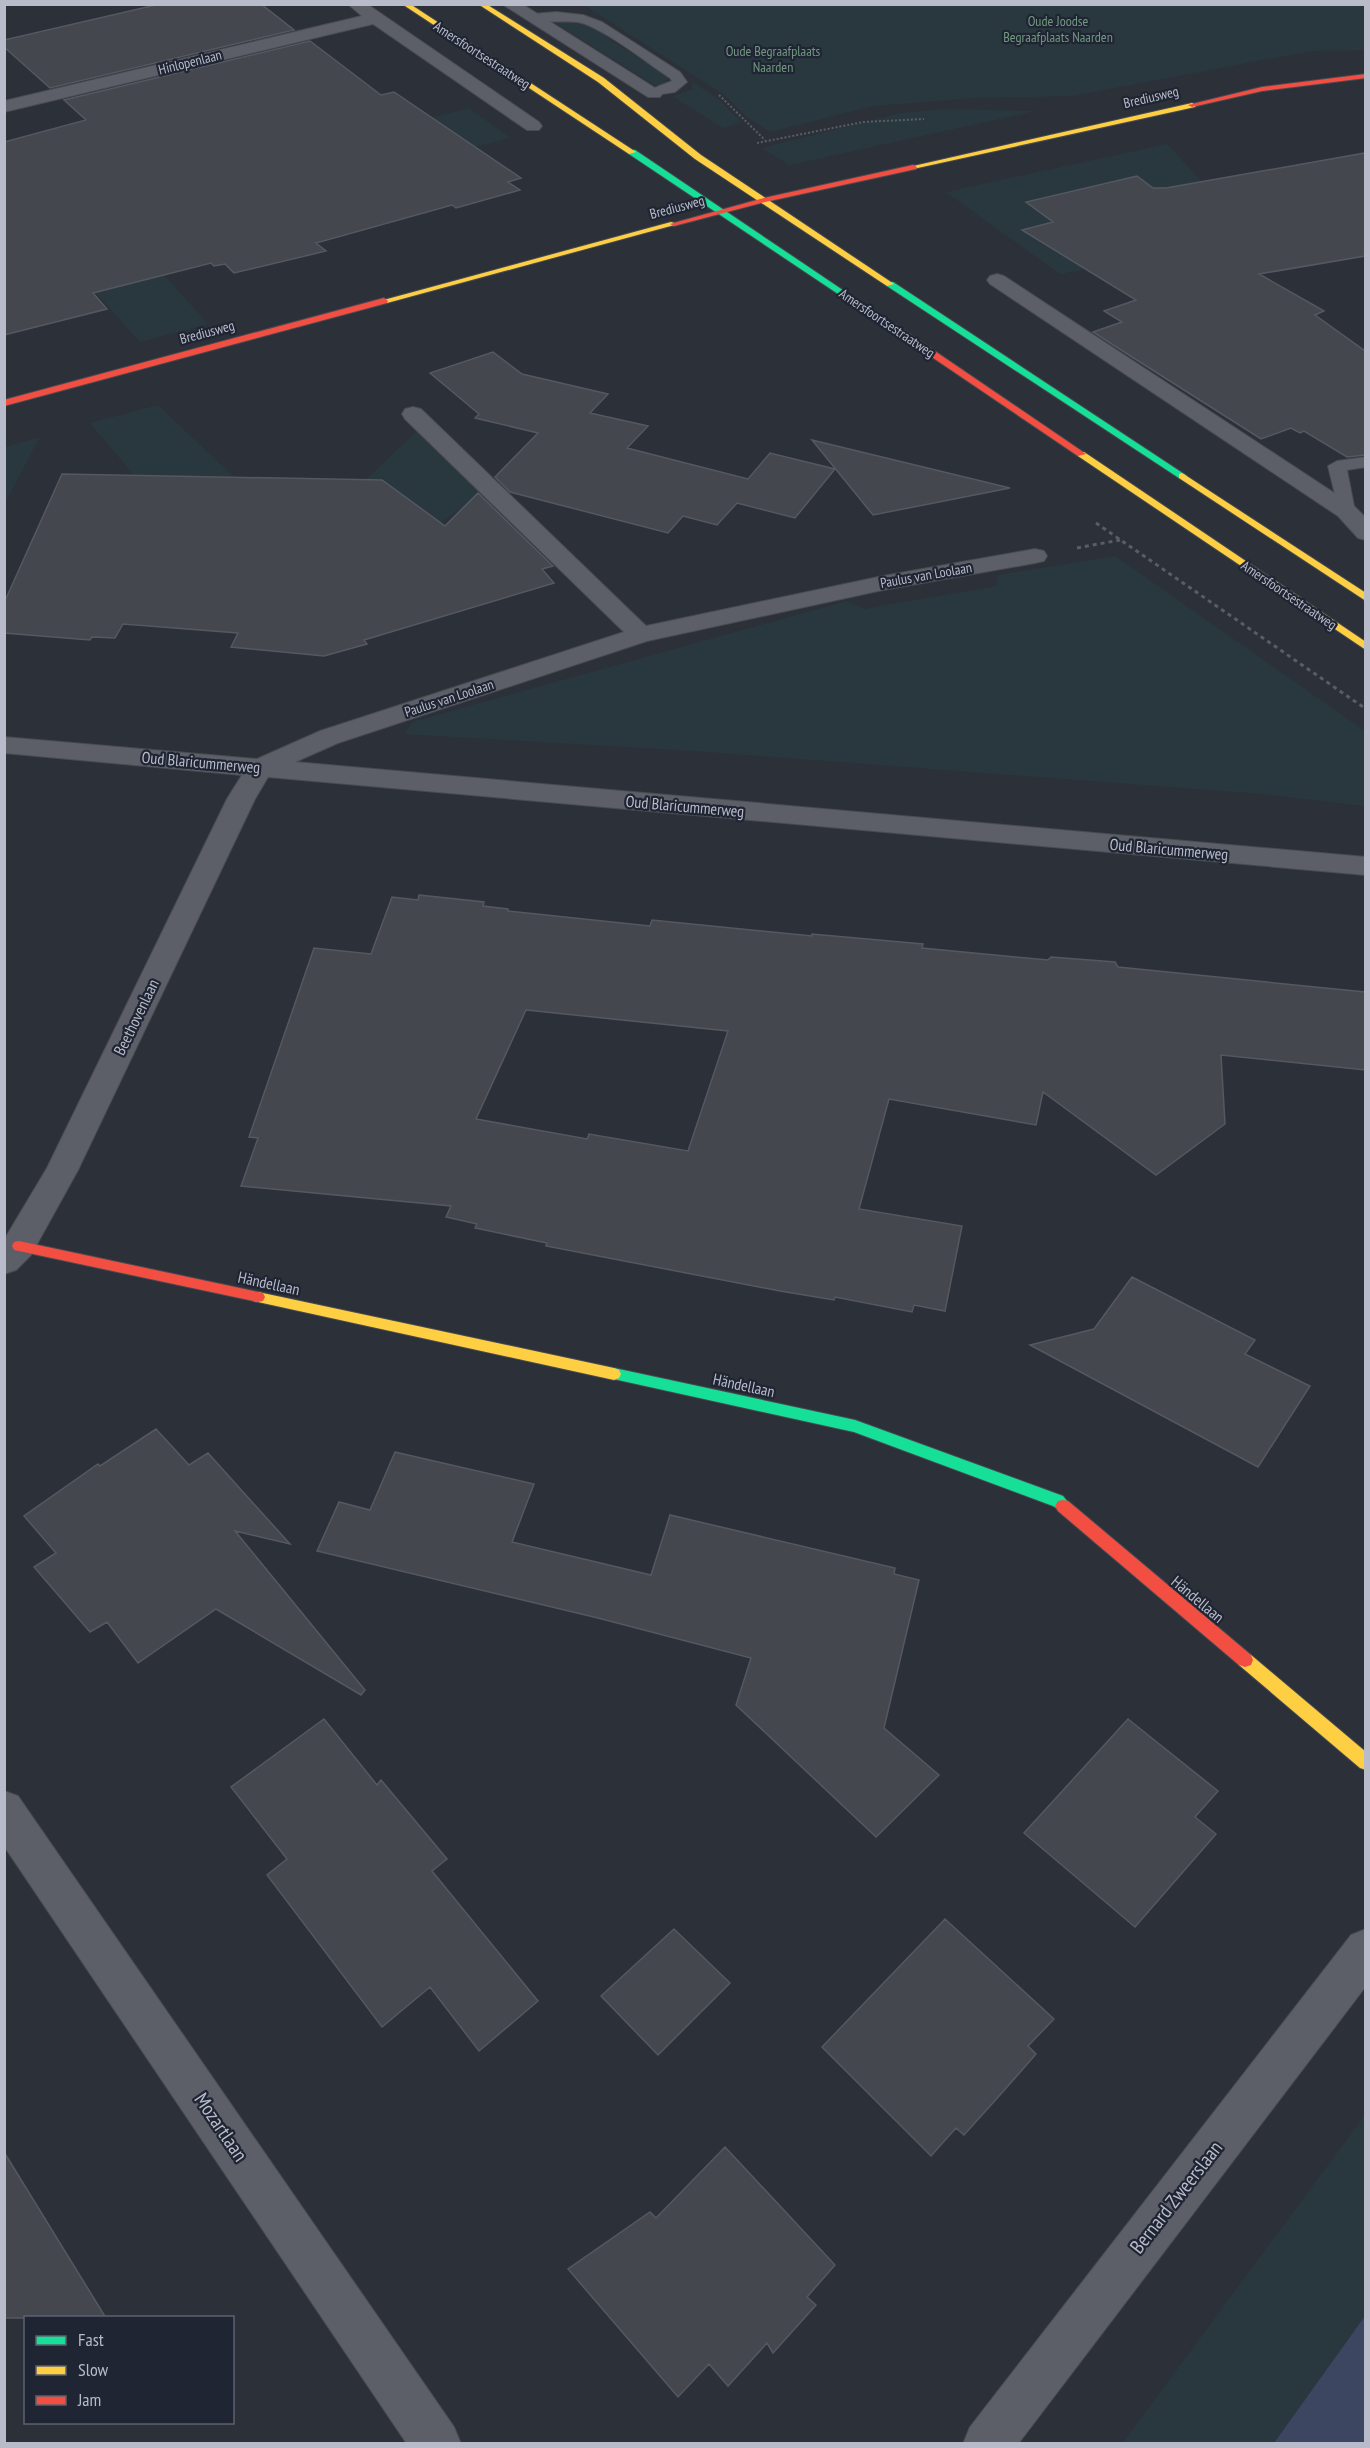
<svg xmlns="http://www.w3.org/2000/svg" width="1370" height="2448" viewBox="0 0 1370 2448" font-family="'PT Sans Narrow',sans-serif">
<rect width="100%" height="100%" fill="#2c3039"/>
<path fill="#29383e" d="M584,5h781v45l-54,1 -239,45 -98,2 -101,8 -103,26 -23,-15 -21,-21z
M552,21l26,1 17,5 17,14 58,35 -8,9h-8z
M243,62l15,14 -37,9 19,16 38,-9 66,48 125,-32 41,30 -166,42 -15,-13 -99,19 -43,12 -63,32 84,94 -68,18 -59,-66 -47,-61 213,-55 2,-5 -91,-73z
M693,82l25,17 23,23 -18,6 -51,-32 20,-6z
M943,109l93,2 -247,54 -27,-17 139,-35z
M1167,144l40,43 -98,78 -49,9 -114,-82z
M158,405l99,94 82,6 81,-77 74,61 -156,95 -201,-105 -47,-56z
M40,437l-35,66v-56z
M1115,556l250,175v75l-101,-12 -568,-43 -291,-17 7,-12 435,-121 17,8 132,-23 2,-11z
M1365,2115v201l-91,127 -152,1z"/>
<path fill="#3d4661" d="M1365,2316v127h-91z"/>
<path fill="#44474e" stroke="#555861" stroke-width="1.5" fill-rule="evenodd" d="M160,4h101l33,26 -244,58 -46,-41v-7z
M310,41l71,54 13,-3 127,86 -13,4 12,8 -64,18 -4,-3 -136,38 10,8 -92,22 -9,-9 -11,2 -3,-3 -118,30 14,16 -103,26v-193l82,-22 -22,-20z
M1365,153v103l-106,18 65,37 -9,4 50,36v104l-18,2 -43,-26 -4,2 -9,-5 -30,11 -129,-82 -39,-25 29,-10 -18,-11 32,-11 -114,-70 31,-8 -27,-20 111,-26 16,12h13z
M493,352l29,22 86,20 -18,19 58,13 -21,22 121,31 22,-26 65,16 -40,49 -58,-15 -20,22 -34,-9 -15,17 -158,-41 -15,-15 43,-44 -63,-15 4,-4 -49,-41z
M812,440l198,48 -137,27z
M62,474l320,6 63,46 33,-33 75,73 -11,3 12,14 -190,57 3,4 -43,12 -93,-9 7,-14 -115,-9 -8,14 -23,-1 -2,3 -86,-7v-30z
M419,895l65,7 -1,4 25,3v2l142,15 2,-6 160,16v-2l111,10 -1,4 126,12 3,-3 64,5 3,5 247,25v78l-144,-15 4,69 -69,51 -113,-83 -7,33 -147,-26 -30,110 103,17 -17,85 -31,-6 -2,7 -77,-15 -1,3 -54,-9 -234,-45 1,-3 -72,-15 2,-4 -31,-7 5,-11 -210,-20 17,-48 -9,-1 65,-189 57,6 21,-57 26,3zM526,1010l202,21 -40,120 -99,-17 -2,5 -111,-20z
M1132,1277l123,63 -10,14 65,32 -52,81 -228,-122 64,-16z
M156,1429l33,36 19,-12 82,91 -55,-13 130,159 -4,5 -145,-86 -78,54 -31,-41 -17,10 -56,-65 22,-14 -32,-37 74,-52 2,2z
M395,1452l139,32 -22,58 139,33 19,-60 225,53 -1,6 25,6 -35,148 55,47 -63,62 -140,-132 15,-47 -153,-40 -281,-67 22,-49 31,8z
M324,1719l53,66 4,-5 66,79 -15,12 106,130 -59,50 -49,-64 -48,40 -115,-152 20,-16 -56,-72z
M1128,1719l90,72 -23,26 21,17 -81,93 -111,-94z
M945,1919l109,100 -26,27 8,8 -36,41 -36,40 -8,-7 -25,28 -109,-109z
M674,1929l56,54 -72,72 -57,-59z
M725,2147l110,118 -28,32 9,8 -43,48 -6,-10 -39,43 -19,-22 -31,33 -110,-128 82,-57 6,6z
M4,2152l102,166h-102z"/>
<g fill="none" stroke-linecap="round" stroke-linejoin="round">
<defs>
<path id="lane" d="M556,12l27,3 19,7 78,50 7,10 -12,10 -26,4v-6l23,-9 -2,-3c-24,-16 -63,-47 -88,-55 -14,-4 -48,2 -56,-5l7,-4z
M1366,457v10l-19,3 8,41 -9,5 -6,-1 -12,-49 9,-5z"/>
<path id="street" d="M367,4l172,118 3,4 -3,4h-12l-154,-106 -369,88v-11l358,-85 -13,-11z
M502,4h20l141,89 -3,4h-12z
M997,274l7,2 350,230 12,12v22l-8,-2 -20,-22 -348,-232 -3,-4 3,-4z
M413,407l8,2 225,217 237,-50 152,-27 9,2 3,5 -3,5 -9,2 -152,27 -236,51 -309,102 -43,19 1071,95v18l-1098,-98 -13,22 -177,371 -47,85 -15,15 -12,4v-34l43,-72 180,-369 15,-24 -238,-22v-16l253,22 63,-28 304,-99 -219,-213 -3,-5 3,-5z
M4,1791l14,5 436,631 7,17h-54l-403,-598z
M1366,1929v57l-348,458h-55l7,-17 381,-492z"/>
<path id="fast" d="M629,150h6l261,176 -7,2 -260,-174z
M887,282h6l294,194 -8,2 -292,-192z
M614,1368l241,52 208,76 8,10 -3,5 -5,1 -10,-6 -199,-74 -245,-54 -2,-4 2,-4z"/>
<path id="slow" d="M402,4h8l226,148 -7,2z
M478,4h8l118,74 97,77 193,129 -7,2 -192,-127 -97,-77z
M1192,103l4,2 -1,2 -282,62 -4,-2z
M671,222l7,2 -291,79 -7,-2z
M1078,452h6l282,190v8l-288,-194z
M1182,473l184,120v8l-187,-123v-4z
M258,1292l356,76 5,2 2,4 -2,4 -5,2 -356,-78 -5,-1 -2,-4 2,-4z
M1245,1653l6,2 115,97v18l-6,-2 -121,-103 -2,-5 2,-5z"/>
<path id="jam" d="M1366,74v4l-104,13 -70,16 -4,-2 74,-18z
M913,165l4,2 -1,2 -151,33 -91,24 -4,-2 94,-26z
M384,298l4,3 -1,2 -383,103v-6z
M889,324h6l191,130 -8,2 -189,-128z
M19,1241l239,51 5,1 2,4 -2,4 -5,1 -239,-51 -5,-1 -2,-4 2,-4z
M1063,1500l5,1 183,154 2,5 -2,5 -6,2 -6,-2 -181,-154 -3,-5 3,-5z"/>
</defs>
<use href="#lane" stroke="#484b52" stroke-width="2"/>
<use href="#street" stroke="#484b52" stroke-width="2"/>
<use href="#fast" stroke="#484b52" stroke-width="2"/>
<use href="#slow" stroke="#484b52" stroke-width="2"/>
<use href="#jam" stroke="#484b52" stroke-width="2"/>
<path stroke="#5a5d64" stroke-width="2" stroke-dasharray="2 2" stroke-linecap="butt" d="M719,95l46,45
M757,143l106,-21 61,-3"/>
<path stroke="#5a5d64" stroke-width="3" stroke-dasharray="4 4" stroke-linecap="butt" d="M1096,523l270,186
M1077,548l43,-8"/>
<use href="#lane" fill="#5c5f67" fill-rule="evenodd"/>
<use href="#street" fill="#5c5f67" fill-rule="evenodd"/>
<use href="#fast" fill="#16e098" fill-rule="evenodd"/>
<use href="#slow" fill="#ffcf43" fill-rule="evenodd"/>
<use href="#jam" fill="#f24e42" fill-rule="evenodd"/>
</g>
<g text-anchor="middle" dominant-baseline="central" stroke-width="4.5" stroke-linejoin="round" paint-order="stroke">
<g font-size="14" fill="#719880" stroke="#202533">
<text x="1058" y="21">Oude Joodse<tspan x="1058" dy="16">Begraafplaats Naarden</tspan></text>
<text x="773" y="51">Oude Begraafplaats<tspan x="773" dy="16">Naarden</tspan></text>
</g>
<g font-size="14" fill="#b8bbc9" stroke="#202533">
<text transform="translate(482 55) rotate(33)">Amersfoortsestraatweg</text>
<text transform="translate(190 62) rotate(-14)">Hinlopenlaan</text>
<text transform="translate(1151 97) rotate(-13)">Brediusweg</text>
<text transform="translate(677 207) rotate(-15)">Brediusweg</text>
<text transform="translate(887 323) rotate(34)">Amersfoortsestraatweg</text>
<text transform="translate(207 332) rotate(-15)">Brediusweg</text>
<text transform="translate(926 575) rotate(-10)">Paulus van Loolaan</text>
<text transform="translate(1289 595) rotate(34)">Amersfoortsestraatweg</text>
<text transform="translate(449 698) rotate(-18)">Paulus van Loolaan</text>
</g>
<g font-size="16" fill="#b8bbc9" stroke="#202533">
<text transform="translate(201 762) rotate(5)">Oud Blaricummerweg</text>
<text transform="translate(685 806) rotate(5)">Oud Blaricummerweg</text>
<text transform="translate(1169 849) rotate(5)">Oud Blaricummerweg</text>
<text transform="translate(136 1017) rotate(-64)">Beethovenlaan</text>
<text transform="translate(269 1283) rotate(12)">Händellaan</text>
<text transform="translate(744 1385) rotate(12)">Händellaan</text>
<text transform="translate(1198 1599) rotate(40)">Händellaan</text>
</g>
<g font-size="20" fill="#b8bbc9" stroke="#202533">
<text transform="translate(221 2127) rotate(56)">Mozartlaan</text>
<text transform="translate(1176 2197) rotate(-52)">Bernard Zweerslaan</text>
</g>
</g>
<rect width="1370" height="2448" fill="none" stroke="#b8bbc9" stroke-width="12"/>
<rect x="24" y="2316" width="210" height="108" fill="#202533" stroke="#5d616f" stroke-width="1.5"/>
<rect x="36" y="2336" width="30" height="9" fill="#16e098" stroke="#5d616f" stroke-width="1.5"/>
<text x="78" y="2346" font-size="18" fill="#b8bbc9">Fast</text>
<rect x="36" y="2366" width="30" height="9" fill="#ffcf43" stroke="#5d616f" stroke-width="1.5"/>
<text x="78" y="2376" font-size="18" fill="#b8bbc9">Slow</text>
<rect x="36" y="2396" width="30" height="9" fill="#f24e42" stroke="#5d616f" stroke-width="1.5"/>
<text x="78" y="2406" font-size="18" fill="#b8bbc9">Jam</text>
</svg>
